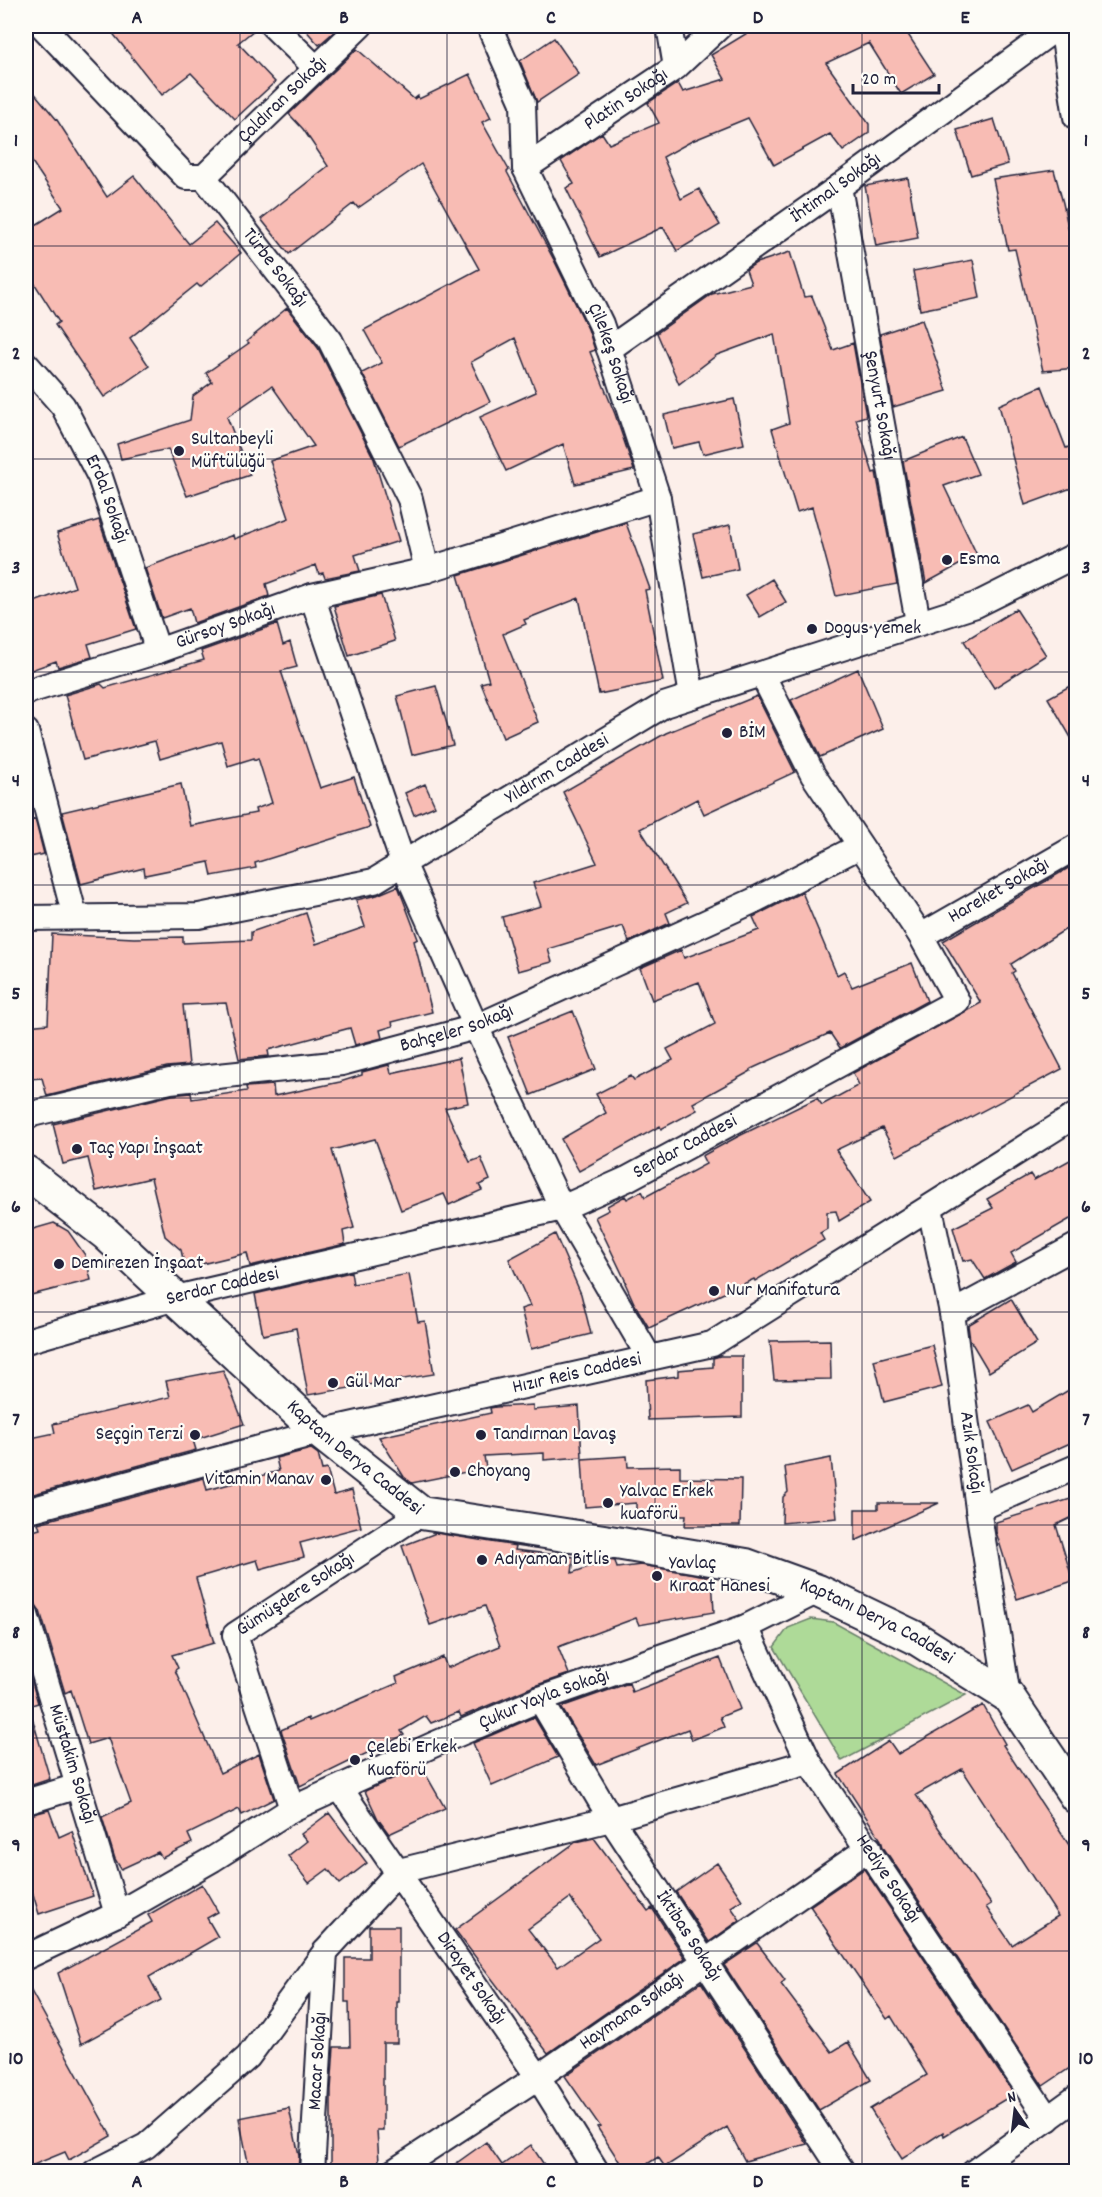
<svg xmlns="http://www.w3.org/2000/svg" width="1102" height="2197" viewBox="0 0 1102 2197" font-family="Dekko,sans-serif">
<rect width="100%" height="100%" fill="#fcefea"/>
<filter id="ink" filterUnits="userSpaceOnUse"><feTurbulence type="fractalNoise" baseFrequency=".0167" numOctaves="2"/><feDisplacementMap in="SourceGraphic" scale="12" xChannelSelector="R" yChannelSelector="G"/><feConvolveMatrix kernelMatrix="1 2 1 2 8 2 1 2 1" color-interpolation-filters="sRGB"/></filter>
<g filter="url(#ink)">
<path fill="#aeda98" stroke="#687e6a" stroke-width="1.5" d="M811,1619l22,3 133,73 -124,66 -68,-114 14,-19z"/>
<path fill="#f8bcb4" stroke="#22223b" stroke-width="1.5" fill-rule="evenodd" d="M107,26h152l-21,17 37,39 -40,37 -44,-46 -29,22z
M302,26h29l5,4 -17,15z
M745,26h161l-3,1 31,47 -33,20 -32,-51 -43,20 43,61v9l-26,18 -13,-17 -56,31 -26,-47 -56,23 -29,16 18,42 18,-10 21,36 -43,26 -14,-24 -63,30 -34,-69 8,-4 -13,-23 41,-28 7,11 50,-21 -11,-20 30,-20 5,9 42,-13 -14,-24 38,-23z
M554,38l25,36 -42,28 -17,-41z
M357,49l57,50 4,-3 1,3 51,-25 21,44 -9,4 27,48 -2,2 47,88 34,69 7,21 -5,2 25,62 19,56 -59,14 -12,-40 -57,27 -26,-54 56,-25 -21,-54 -44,24 19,40 -91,44 -37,-73 20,-10 -18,-33 115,-61 -58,-105 -63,44 -4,-5 -65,51 -28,-35 67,-53 -25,-37 -14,-15z
M26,83l31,37 50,77 27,-21 55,68 26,-21 26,30 -41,34 -3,-3 -67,54 19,28 -45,31 -49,-72 4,-3 -26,-41 -7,5v-55l37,-23 -37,-55z
M994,119l14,45 -37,11 -14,-45z
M1054,170l9,33 14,67v98l-34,3 -28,-122 -7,1 -15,-71z
M908,178l10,60 -42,8 -11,-60z
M790,252l14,45 8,-1 21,54 20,-7 13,73 -10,3 17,54 3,-1 21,112 -61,12 -24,-89 -15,5 -25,-83 17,-6 -15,-89 -57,21 -38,29 -22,-51 55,-39 39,-10 -5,-14 10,-7z
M973,260l7,38 -60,12 -7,-39z
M287,308l31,40 56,111 25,82 -44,14 5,16 -35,7 -2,-5 -4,1 -3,-9 -50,19 3,12 -75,27 -4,-15 -28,10 -17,-50 88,-33 1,4 55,-21 -19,-57 44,-15 -42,-60 -45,31 23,58 -63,21 -19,-47 -47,10 -4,-15 73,-24 3,-24 19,-14 -6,-9 43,-30 -2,-2z
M922,320l25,71 -54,16 -13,-73z
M1042,386l24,62 11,-4v42l-52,19 -26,-100z
M734,399l10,45 -41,10 -4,-12 -27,6 -8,-33z
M962,437l16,37 -34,12 33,69 -51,28 -23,-122z
M99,520l37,109 -48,15 4,13 -34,10 -2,-6 -30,11v-67l49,-18 -18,-54z
M626,523l24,66 -5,1 18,91 -64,13 -20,-96 -55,22 2,4 -23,10 35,88 -35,16 -22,-55 8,-2 -31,-106z
M730,525l8,44 -35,8 -10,-43z
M772,579l14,23 -26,15 -14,-22z
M381,595l14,46 -46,15 -15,-50z
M1016,609l30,46 -52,33 -30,-47z
M277,624l6,21 7,-3 7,25 -16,4 39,117 34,-11 16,50 -115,36 1,5 -44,8 -3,-14 -64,13 -1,-7 -63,16 -19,-72 119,-28 9,42 66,-13 -1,-4 17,-6 -14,-45 -4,2v-2l-26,8 -7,-25 -61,18 -5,-18 -72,19 -18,-65 36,-11 4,4 99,-28 -3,-9z
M858,669l25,60 -63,28 -29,-57z
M1077,682v66l-29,-50z
M436,686l17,59 -41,10 -15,-59z
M757,696l38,76 -91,42 -7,-15 -57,30 47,74 -21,10 4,10 -41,19 -6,-16 -75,23 4,13 -34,9 -16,-54 39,-11 -8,-23 64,-20 -34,-71 103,-59z
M425,784l10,22 -21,9 -9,-22z
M35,819l9,35 -18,4v-36z
M1077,863v59l-66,42 4,7 -3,2 50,96 -165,87 -15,-28 -46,22 34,52 -31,19 -3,-10 -9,1v17l-7,4 4,7 -69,41 -1,-2 -105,49 -15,-25 -9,-20 1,-1 -31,-65 14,-7 -2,-4 18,-10 2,3 15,-8 3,6 61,-33 -4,-8 35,-19 80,-39 5,7 37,-20 -6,-12 128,-70 -38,-62z
M398,886l20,53 -4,2 18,71 -40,10 1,4 -13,4 2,8 -27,7 -5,-17 -82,22 1,6 -30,3 -13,-56 -43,2 6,60 -22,2 -120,29 -5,-18 -14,1 -2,-53 22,-2 4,-90 82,4 49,-1v6l68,-3v-8l55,-19 10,31 49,-17 -9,-27 21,-5z
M802,892l35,83 7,-4 8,16 60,-24 15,38 -87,47 -10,-15 -79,36v2l-58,32 4,7 -36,19 -1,-3 -81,45 -18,-32 45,-26 -10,-19 35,-18 3,4 39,-20 -6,-11 48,-25 -16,-42 -47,18 -12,-32 41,-18 3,8 75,-28 -6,-13z
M573,1011l23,58 -65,26 -23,-58z
M459,1058l9,45 -23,5 25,54 11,-4 9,22 -11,5 3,5 -33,15 -5,-11 -43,16 -26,-71 -43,11 22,78 -11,3 2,13 -95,22 -3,-13 -62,15 -4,-18 -16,-14 -14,-58 -55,13 -8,-33 -25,6 -10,-40 119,-29 19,-2 1,6 55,-8 -1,-4 27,-2 1,11 66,-14 22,-7v-3l27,-7 2,8z
M1077,1156v59l-66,38 5,9 -31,17 -13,-20 -9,2 -10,-33 40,-20 -6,-9 43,-25 4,6z
M54,1223l14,8 17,24 6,25 -60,15 -5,-22v-42z
M555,1234l26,60 10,40 -60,15 -10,-40 9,-3 -21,-47z
M351,1272l2,12 56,-10 9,48 7,-1 9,53 -126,21 -12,-67 -33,7 -8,-41z
M1011,1299l26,44 -48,29 -19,-32 -2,-15z
M830,1340l1,39 -57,1 -4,-39z
M932,1345l10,42 -58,15 -10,-42z
M720,1356h22v61l-94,3 -2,-40 32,-4v-6l35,-3v-9z
M223,1370l21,54 -51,16 3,10 -166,45 -4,-14v-42l29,-6 -2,-9 117,-27 -4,-16z
M1077,1385v55l-65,29 -22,-47 38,-17 4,7z
M533,1405v5l46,-4 3,51 -38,3v-7l-60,3 2,12 -74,15 -8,-6 -25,-40 112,-24 -1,-5 6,-1z
M311,1449l7,5 4,16 5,-1 7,26 18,-5 9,37 -61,16 4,14 -44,12 -3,-9 -61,18 18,65 -42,12 6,13 -3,2 45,103 39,-19 15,45 -32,16 -3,-6 -51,25 4,9 -30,15 -4,-6 -37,17 -6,-10 -13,-42 29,-14 -23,-65 -20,6 -17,-54 -6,3 -25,-82 -4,-6 -4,-14 2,-1 -8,-34v-23l14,-4 -2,-6 166,-45 3,12 72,-19 -3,-13z
M627,1456l1,11 52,-1v12l61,1 -1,47h-55l1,-11h-50v-12l-51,4 -3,-48z
M831,1458l6,60 -55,5 1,-26 5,-5 -3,-25z
M1077,1497v18l-21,10 17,56 -56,18 -21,-67v-10z
M878,1503h61l-84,38v-32h23z
M436,1533l80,13 -1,4 59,7 -2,16 36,-13 7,1 2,7 24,-3 71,12 2,35 -75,13 -3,-7 -78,29 11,27 -35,12 -73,31 -2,-5 -28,11 -5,-7 -25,15 3,4 -104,51 -19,-56 27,-12 1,3 89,-38 -2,-6 47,-20 4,11 53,-22 -15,-40 -55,19 -28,-79z
M720,1658l20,51 -20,8 4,10 -32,13 -4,-11 -92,36 -35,-58 68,-24 3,9z
M26,1662l12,41 -12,4z
M983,1705l22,39 -2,1 74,112v206l-34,23 -160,-239 -2,-7 -43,-66 51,-33 9,13zM962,1769l96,147 -46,29 -26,-38 5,-3 -75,-109z
M32,1717l18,62 -24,8v-69z
M534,1717l24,40 -66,29 -19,-43z
M421,1766l24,42 -56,26 -11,-15 -13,-28z
M49,1810l10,27 13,-6 21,65 -54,18 -13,-43v-55z
M329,1813l38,50 -27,21 -12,-15 -19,14 -21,-27 19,-15 -6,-7z
M594,1838l54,73 4,-3 33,50 -137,95 -93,-123 121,-88zM570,1898l29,40 -41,29 -30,-38z
M717,1863l25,37 -11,7 9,13 -31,22 -33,-50z
M864,1869l150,225 -70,42 -1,-4 -41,27 -32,-50 57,-34 -36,-59 -4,3 -77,-113z
M202,1884l16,28 -11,6 11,19 -69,40 12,23 -80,44 -23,-71 94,-51 -4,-7z
M369,1926h30v76h-2v41h-14v87h-6l2,32 -37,10h-11v-82l3,-43h16l-1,-45h-4v-44h24z
M757,1943l28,37 -4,4 51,68 16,-10 23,38 -52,30 -95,-145z
M26,1982l85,154 -42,24 -4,-8 -39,16z
M701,1982l106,162 -62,17 -18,-34 -62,40 -7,-10 -23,15h-9l-29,-45 3,-1 -35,-50z
M289,2108l10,48 -1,16h-48l-11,-54z
M486,2142l16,23 29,-20 18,27h-105z"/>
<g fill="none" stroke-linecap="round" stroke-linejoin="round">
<defs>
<g id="minor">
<path id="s1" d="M42,26l144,151h18l126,163 80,159 17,71"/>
<path d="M273,26l43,42"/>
<path id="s2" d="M489,26l34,77 2,65 76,156 57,174 34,198"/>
<path d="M669,26l7,41"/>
<path d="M1062,26l14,91"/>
<path id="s3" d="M525,168l151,-101 44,-41"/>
<path id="s4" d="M204,177l156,-151"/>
<path id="s5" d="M839,187l79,435"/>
<path id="s6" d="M609,349l230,-162 220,-161"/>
<path id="s7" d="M26,364l37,42 37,71 58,174"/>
<path d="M312,596l91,267 73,164 86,181 87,149"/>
<path id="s8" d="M26,692l132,-41 154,-55 115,-26 231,-72"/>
<path d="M26,731l49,186"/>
<path id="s9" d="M26,918l173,-2 175,-35 290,-176 312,-100 100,-50"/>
<path id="s10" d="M921,936l155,-89"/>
<path id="s11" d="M26,1118l6,-4 138,-33 172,-18 134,-36 277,-126 107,-55"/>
<path id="s12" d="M930,1208l22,105 26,196 30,187"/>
<path d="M952,1313l124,-67"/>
<path id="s13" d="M26,1341l150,-43 386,-90 65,-29 330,-178 -36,-65 -108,-161 -51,-101"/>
<path d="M978,1509l98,-42"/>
<path id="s14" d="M26,1511l293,-79 393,-88 364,-229"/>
<path id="s15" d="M26,1615l91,299"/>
<path id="s16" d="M746,1627l63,135 239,357"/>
<path id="s17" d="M540,1699l71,120 232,353"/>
<path id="s18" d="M340,1788l198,289 59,95"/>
<path d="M26,1802l52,-16"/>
<path id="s19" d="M292,1809l-57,-174 186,-122"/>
<path id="s20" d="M26,1957l91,-43 96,-55 79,-50 143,-65 105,-45 206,-72 72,-36"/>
<path d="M95,2172l51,-26 102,-89 77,-105 74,-81 212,-52 198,-57"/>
<path id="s21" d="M312,2172l13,-220"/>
<path id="s22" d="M393,2172l145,-95 331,-229"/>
<path d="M974,2172l102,-74"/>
</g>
<g id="tertiary">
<path id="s23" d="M26,1172l80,62 213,198 102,81 183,28 142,24 72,26 96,46 94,59 68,101"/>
</g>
</defs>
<use href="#minor" stroke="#22223b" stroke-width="28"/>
<use href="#tertiary" stroke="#22223b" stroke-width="36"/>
<use href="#minor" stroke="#fdfcf7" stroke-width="24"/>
<use href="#tertiary" stroke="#fdfcf7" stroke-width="32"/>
</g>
</g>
<path fill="none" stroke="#22223b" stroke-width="1.5" stroke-opacity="0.55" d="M240,26v2146M447,26v2146M655,26v2146M862,26v2146M26,246h1050M26,459h1050M26,672h1050M26,885h1050M26,1098h1050M26,1312h1050M26,1525h1050M26,1738h1050M26,1951h1050"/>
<g fill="#22223b" stroke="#fdfcf7" stroke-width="2">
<circle cx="179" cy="451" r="6"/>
<circle cx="947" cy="560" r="6"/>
<circle cx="812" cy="629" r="6"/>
<circle cx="727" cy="733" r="6"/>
<circle cx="77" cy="1149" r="6"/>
<circle cx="59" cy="1264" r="6"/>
<circle cx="714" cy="1291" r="6"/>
<circle cx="333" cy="1383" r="6"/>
<circle cx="195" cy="1435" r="6"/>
<circle cx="481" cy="1435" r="6"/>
<circle cx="455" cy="1472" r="6"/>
<circle cx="326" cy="1480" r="6"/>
<circle cx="608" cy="1503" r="6"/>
<circle cx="482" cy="1560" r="6"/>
<circle cx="657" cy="1576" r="6"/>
<circle cx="355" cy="1760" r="6"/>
</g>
<g text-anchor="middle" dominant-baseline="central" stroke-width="4.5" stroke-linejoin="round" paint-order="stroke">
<g font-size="20" fill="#22223b" stroke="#fdfcf7">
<text stroke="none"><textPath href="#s4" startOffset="110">Çaldıran Sokağı</textPath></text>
<text stroke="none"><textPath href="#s3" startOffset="122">Platin Sokağı</textPath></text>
<text stroke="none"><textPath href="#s6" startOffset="278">İhtimal Sokağı</textPath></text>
<text stroke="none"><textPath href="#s1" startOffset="342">Türbe Sokağı</textPath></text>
<text stroke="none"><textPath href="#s2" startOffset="354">Çilekeş Sokağı</textPath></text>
<text stroke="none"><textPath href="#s5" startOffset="222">Şenyurt Sokağı</textPath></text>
<text stroke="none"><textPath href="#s7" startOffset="159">Erdal Sokağı</textPath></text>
<text stroke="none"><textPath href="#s8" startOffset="210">Gürsoy Sokağı</textPath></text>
<text stroke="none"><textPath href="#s9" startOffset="566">Yıldırım Caddesi</textPath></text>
<text stroke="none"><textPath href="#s10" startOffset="90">Hareket Sokağı</textPath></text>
<text stroke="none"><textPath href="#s11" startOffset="442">Bahçeler Sokağı</textPath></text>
<text stroke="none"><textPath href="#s13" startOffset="690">Serdar Caddesi</textPath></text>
<text stroke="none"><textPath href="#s13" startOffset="204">Serdar Caddesi</textPath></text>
<text stroke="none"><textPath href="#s14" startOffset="568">Hızır Reis Caddesi</textPath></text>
<text stroke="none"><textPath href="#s12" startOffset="248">Azık Sokağı</textPath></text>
<text stroke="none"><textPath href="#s23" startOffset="436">Kaptanı Derya Caddesi</textPath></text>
<text stroke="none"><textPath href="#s19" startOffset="256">Gümüşdere Sokağı</textPath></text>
<text stroke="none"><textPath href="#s23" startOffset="994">Kaptanı Derya Caddesi</textPath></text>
<text stroke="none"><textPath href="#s20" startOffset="580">Çukur Yayla Sokağı</textPath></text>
<text stroke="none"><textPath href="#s15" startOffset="156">Müstakim Sokağı</textPath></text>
<text stroke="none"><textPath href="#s16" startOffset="290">Hediye Sokağı</textPath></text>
<text stroke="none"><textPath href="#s17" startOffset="280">İktibas Sokağı</textPath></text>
<text stroke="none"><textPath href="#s18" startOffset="231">Dirayet Sokağı</textPath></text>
<text stroke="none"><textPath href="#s22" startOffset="288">Haymana Sokağı</textPath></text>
<text stroke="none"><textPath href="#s21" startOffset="111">Macar Sokağı</textPath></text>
</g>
<g font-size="20" fill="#22223b" stroke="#fdfcf7" text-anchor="start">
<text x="191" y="440">Sultanbeyli<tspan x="191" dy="23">Müftülüğü</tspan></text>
<text x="959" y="560">Esma</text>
<text x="824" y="629">Dogus yemek</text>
<text x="739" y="733">BİM</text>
<text x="89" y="1149">Taç Yapı İnşaat</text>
<text x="71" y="1264">Demirezen İnşaat</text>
<text x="726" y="1291">Nur Manifatura</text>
<text x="345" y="1383">Gül Mar</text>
<text x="183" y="1435" text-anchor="end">Seçgin Terzi</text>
<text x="493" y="1435">Tandırnan Lavaş</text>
<text x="467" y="1472">Choyang</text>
<text x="314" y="1480" text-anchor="end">Vitamin Manav</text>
<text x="620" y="1492">Yalvac Erkek<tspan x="620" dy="23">kuaförü</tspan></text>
<text x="494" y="1560">Adıyaman Bitlis</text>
<text x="669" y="1564">Yavlaç<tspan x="669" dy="23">Kıraat Hanesi</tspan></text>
<text x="367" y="1748">Çelebi Erkek<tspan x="367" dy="23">Kuaförü</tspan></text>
</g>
</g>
<rect width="1102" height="2197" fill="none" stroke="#fdfcf7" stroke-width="66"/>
<g transform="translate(1015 2110) rotate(346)" stroke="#fdfcf7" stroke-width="4.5" paint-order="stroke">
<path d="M0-4.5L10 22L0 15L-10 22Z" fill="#22223b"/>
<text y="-9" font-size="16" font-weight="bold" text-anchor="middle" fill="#22223b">N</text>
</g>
<path d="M853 84v9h86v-9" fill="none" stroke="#22223b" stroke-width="3"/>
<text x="862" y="84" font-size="18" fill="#22223b" stroke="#fdfcf7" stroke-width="4.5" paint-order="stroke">20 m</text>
<rect x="33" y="33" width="1036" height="2131" fill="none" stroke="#22223b" stroke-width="2"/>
<g font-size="20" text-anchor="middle" font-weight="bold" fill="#22223b">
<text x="137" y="23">A</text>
<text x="344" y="23">B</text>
<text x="551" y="23">C</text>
<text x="758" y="23">D</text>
<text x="965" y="23">E</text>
<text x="16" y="146">1</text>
<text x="1086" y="146">1</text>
<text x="16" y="359">2</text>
<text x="1086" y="359">2</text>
<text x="16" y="573">3</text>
<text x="1086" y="573">3</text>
<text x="16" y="786">4</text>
<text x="1086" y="786">4</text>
<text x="16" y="999">5</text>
<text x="1086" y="999">5</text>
<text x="16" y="1212">6</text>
<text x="1086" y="1212">6</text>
<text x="16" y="1425">7</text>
<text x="1086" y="1425">7</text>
<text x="16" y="1638">8</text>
<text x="1086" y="1638">8</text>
<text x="16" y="1851">9</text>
<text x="1086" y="1851">9</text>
<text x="16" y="2064">10</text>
<text x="1086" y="2064">10</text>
<text x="137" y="2187">A</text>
<text x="344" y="2187">B</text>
<text x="551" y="2187">C</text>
<text x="758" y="2187">D</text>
<text x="965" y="2187">E</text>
</g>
</svg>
